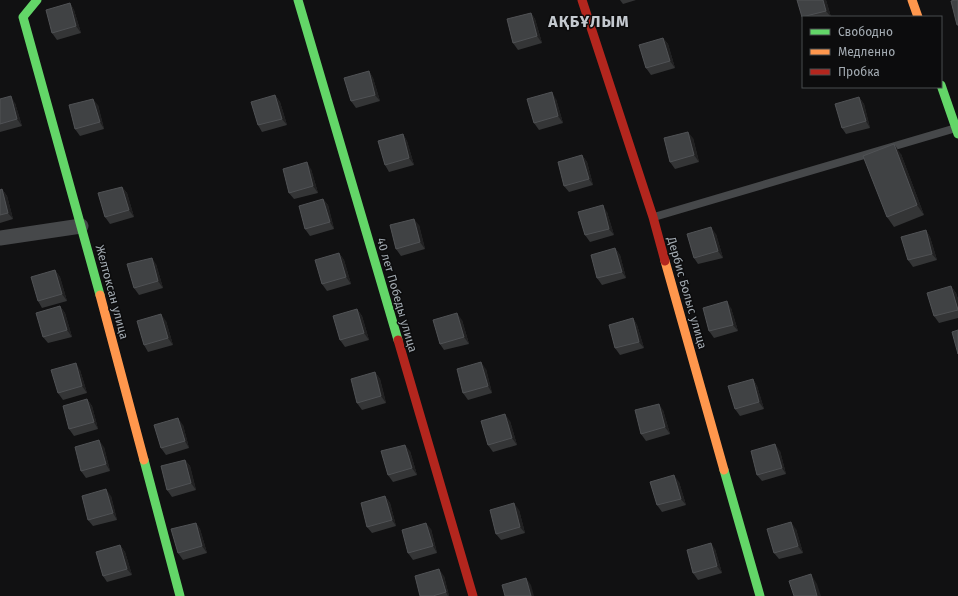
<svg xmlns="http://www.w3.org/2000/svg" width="958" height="596" viewBox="0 0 958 596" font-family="'Fira Sans',sans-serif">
<rect width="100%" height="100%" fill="#111112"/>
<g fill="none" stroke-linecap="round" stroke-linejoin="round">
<path stroke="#46484a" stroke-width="8" d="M654,217l302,-89"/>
<path stroke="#46484a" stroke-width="15" d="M0,238l81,-12"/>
<path stroke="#63d668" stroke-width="9" d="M37,0l-14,17 77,278
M298,0l100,340
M941,85l17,49
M144,460l36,136
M724,470l36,126"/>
<path stroke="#ff974d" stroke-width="9" d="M912,0l6,17
M665,261l59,209
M100,295l44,165"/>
<path stroke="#b3261e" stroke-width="9" d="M582,0l71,217 12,44
M398,340l75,256"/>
</g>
<path fill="#343536" d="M620,0h16l-13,4z
M826,0l5,17h-28v2l-1,-2z
M70,3l4,7 7,23 -24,7 -5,-7z
M531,13l4,6 7,24 -24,7 -5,-7z
M663,38l5,6 7,24 -24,7 -5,-7z
M369,71l4,7 7,23 -24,7 -5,-7z
M275,95l5,7 7,23 -25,7 -4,-7z
M859,97l5,7 6,24 -24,6 -4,-6z
M0,99l15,4 7,23 -22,6z
M556,99l7,24 -24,7 -5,-7z
M98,105l6,24 -24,7 -5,-7z
M403,134l4,7 7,24 -25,7 -4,-7z
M693,138l6,24 -24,7 -5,-7z
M901,154l23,61 -30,12 -7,-10z
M582,155l5,7 6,23 -24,7 -5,-6z
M311,169l7,24 -24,6 -5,-6z
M122,187l5,6 7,24 -24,7 -5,-7z
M2,189l5,7 6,23 -13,4v-33z
M323,199l5,6 6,24 -24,7 -5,-7z
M607,212l7,23 -24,7 -5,-7z
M419,225l6,24 -24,7 -5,-7z
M926,230l4,7 7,23 -24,7 -5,-7z
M716,234l7,24 -25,6 -4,-6z
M615,248l5,7 6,23 -24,7 -5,-7z
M339,253l5,7 7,24 -24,7 -5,-7z
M156,264l7,24 -24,7 -5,-7z
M55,270l5,7 7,24 -25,7 -4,-7z
M951,286l5,7 2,6v19l-19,5 -5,-7z
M60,306l5,7 7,24 -24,6 -5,-6z
M731,308l7,23 -24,7 -5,-7z
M357,309l5,7 7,24 -24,7 -5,-7z
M633,318l4,7 7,23 -24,7 -5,-7z
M462,320l7,24 -25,6 -4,-6z
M166,321l7,24 -25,7 -4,-7z
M486,369l6,24 -24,7 -5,-7z
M80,370l7,23 -24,7 -5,-7z
M375,372l5,7 6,24 -24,7 -5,-7z
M753,379l4,7 7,23 -24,7 -5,-7z
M87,399l5,7 6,23 -24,7 -5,-7z
M663,410l7,24 -24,7 -5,-7z
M510,421l7,24 -24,7 -5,-7z
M183,425l6,23 -23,7 -5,-7z
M104,447l6,24 -24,7 -5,-7z
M410,451l7,24 -24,7 -5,-7z
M780,451l6,23 -24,7 -5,-6z
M185,460l5,6 6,24 -24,7 -5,-7z
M679,482l7,23 -24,7 -5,-7z
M111,496l6,24 -24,6 -5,-6z
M385,496l5,7 6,23 -24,7 -5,-6z
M519,510l6,23 -24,7 -5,-6z
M196,523l4,6 7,24 -24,7 -5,-7z
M431,529l6,24 -24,7 -5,-7z
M796,529l7,24 -24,6 -5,-6z
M120,545l5,7 7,23 -25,7 -4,-6z
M715,549l7,24 -24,7 -5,-7z
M444,576l5,20h-29z"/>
<path fill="#212122" d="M823,0h3l5,17 -5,-6z
M70,3l4,7 7,23 -5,-7z
M531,13l4,6 7,24 -5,-7z
M663,38l5,6 7,24 -5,-7z
M369,71l4,7 7,23 -5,-6z
M552,92l4,7 7,24 -5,-7z
M275,95l5,7 7,23 -5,-6z
M11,96l4,7 7,23 -5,-7z
M859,97l5,7 6,24 -4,-7z
M93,99l5,6 6,24 -4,-7z
M688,132l5,6 6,24 -5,-7z
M403,134l4,7 7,24 -5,-7z
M894,144l7,10 23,61 -7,-10z
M582,155l5,7 6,23 -4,-6z
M307,162l4,7 7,24 -5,-7z
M122,187l5,6 7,24 -5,-7z
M2,189l5,7 6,23 -5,-6z
M323,199l5,6 6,24 -4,-7z
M603,205l4,7 7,23 -5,-6z
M414,219l5,6 6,24 -5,-7z
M711,227l5,7 7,24 -5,-7z
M926,230l4,7 7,23 -5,-6z
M615,248l5,7 6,23 -4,-6z
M339,253l5,7 7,24 -5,-7z
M152,258l4,6 7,24 -5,-7z
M55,270l5,7 7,24 -5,-7z
M951,286l5,7 2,6v10z
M727,301l4,7 7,23 -5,-6z
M60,306l5,7 7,24 -5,-7z
M357,309l5,7 7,24 -5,-7z
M457,313l5,7 7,24 -5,-7z
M161,314l5,7 7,24 -5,-7z
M633,318l4,7 7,23 -5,-6z
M481,362l5,7 6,24 -4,-7z
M76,363l4,7 7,23 -5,-7z
M375,372l5,7 6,24 -5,-7z
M753,379l4,7 7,23 -5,-7z
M87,399l5,7 6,23 -4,-7z
M659,404l4,6 7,24 -5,-7z
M505,414l5,7 7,24 -5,-7z
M178,418l5,7 6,23 -4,-7z
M99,440l5,7 6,24 -4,-7z
M775,444l5,7 6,23 -4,-6z
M405,445l5,6 7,24 -5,-7z
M185,460l5,6 6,24 -5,-7z
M674,475l5,7 7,23 -5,-6z
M106,489l5,7 6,24 -4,-7z
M385,496l5,7 6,23 -4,-6z
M514,503l5,7 6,23 -5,-6z
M791,522l5,7 7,24 -5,-7z
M196,523l4,6 7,24 -5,-7z
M426,523l5,6 6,24 -4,-7z
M711,543l4,6 7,24 -5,-7z
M120,545l5,7 7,23 -5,-6z
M439,569l5,7 5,20h-1l-2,-4z
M811,574l6,10 4,12h-4z
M526,578l5,7 3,11h-3z"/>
<path fill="#404244" stroke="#505255" d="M797,0h26l3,11 -24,6z
M955,0h3v25h-1l-6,-24z
M70,3l6,23 -24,7 -6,-23z
M531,13l6,23 -24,7 -6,-24z
M663,38l7,23 -24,7 -7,-23z
M369,71l6,24 -24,6 -7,-23z
M552,92l6,24 -24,7 -7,-24z
M275,95l7,24 -24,6 -7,-23z
M11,96l6,23 -17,5v-25z
M859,97l7,24 -24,7 -7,-24z
M93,99l7,23 -25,7 -6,-24z
M688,132l6,23 -24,7 -6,-24z
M403,134l6,24 -24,7 -7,-24z
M894,144l23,61 -30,12 -24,-61z
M582,155l7,24 -25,7 -6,-24z
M307,162l6,24 -24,7 -6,-24z
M122,187l7,23 -24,7 -7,-24z
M2,189l6,24 -8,2v-25z
M323,199l7,23 -25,7 -6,-23z
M603,205l6,24 -24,6 -7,-23z
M414,219l6,23 -24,7 -6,-24z
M711,227l7,24 -24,7 -7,-24z
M926,230l6,24 -24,6 -7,-23z
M615,248l7,24 -25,6 -6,-23z
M339,253l7,24 -24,7 -7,-24z
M152,258l6,23 -24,7 -7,-24z
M55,270l7,24 -24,7 -7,-24z
M951,286l7,24 -24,6 -7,-23z
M727,301l6,24 -24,6 -6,-23z
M60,306l7,24 -24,7 -7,-24z
M357,309l7,24 -24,7 -7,-24z
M457,313l7,24 -24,7 -7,-24z
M161,314l7,24 -24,7 -7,-24z
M633,318l6,24 -24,6 -6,-23z
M958,330v24l-6,-22z
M481,362l7,24 -25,7 -6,-24z
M76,363l6,23 -24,7 -7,-23z
M375,372l6,24 -24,7 -6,-24z
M753,379l6,23 -24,7 -7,-23z
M87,399l7,23 -25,7 -6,-23z
M659,404l6,23 -24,7 -6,-24z
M505,414l7,24 -24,7 -7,-24z
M178,418l7,23 -24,7 -7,-23z
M99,440l7,24 -25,7 -6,-24z
M775,444l7,24 -25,7 -6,-24z
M405,445l7,23 -24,7 -7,-24z
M185,460l6,23 -24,7 -6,-24z
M674,475l7,24 -24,6 -7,-23z
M106,489l7,24 -25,7 -6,-24z
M385,496l7,24 -25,7 -6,-24z
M514,503l6,24 -24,7 -6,-24z
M791,522l7,24 -24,7 -7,-24z
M196,523l6,23 -24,7 -7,-24z
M426,523l7,23 -25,7 -6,-23z
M711,543l6,23 -24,7 -6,-23z
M120,545l7,24 -24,7 -7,-24z
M439,569l7,23 -13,4h-13l-5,-20z
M811,574l6,22h-23l-5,-15z
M526,578l5,18h-26l-3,-11z"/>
<g text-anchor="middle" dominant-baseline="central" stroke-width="3" stroke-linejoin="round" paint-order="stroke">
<g font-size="12" fill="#a3abb2" stroke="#0c0c0d">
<text transform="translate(112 292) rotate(75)">Желтоксан улица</text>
<text transform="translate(687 293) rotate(74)">Дербис Болыс улица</text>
<text transform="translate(397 295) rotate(74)">40 лет Победы улица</text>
</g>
<g font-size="16" font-weight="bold" letter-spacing="1" fill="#c4c9cf" stroke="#0c0c0d">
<text x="589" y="21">АҚБҰЛЫМ</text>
</g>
</g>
<rect x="802" y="16" width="140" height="72" fill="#0c0c0d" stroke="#484c4f"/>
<rect x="810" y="29" width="20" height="6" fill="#63d668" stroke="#484c4f"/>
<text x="838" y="36" font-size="12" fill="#a3abb2">Свободно</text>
<rect x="810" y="49" width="20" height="6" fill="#ff974d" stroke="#484c4f"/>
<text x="838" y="56" font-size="12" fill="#a3abb2">Медленно</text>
<rect x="810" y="69" width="20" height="6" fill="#b3261e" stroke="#484c4f"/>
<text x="838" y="76" font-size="12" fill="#a3abb2">Пробка</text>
</svg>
